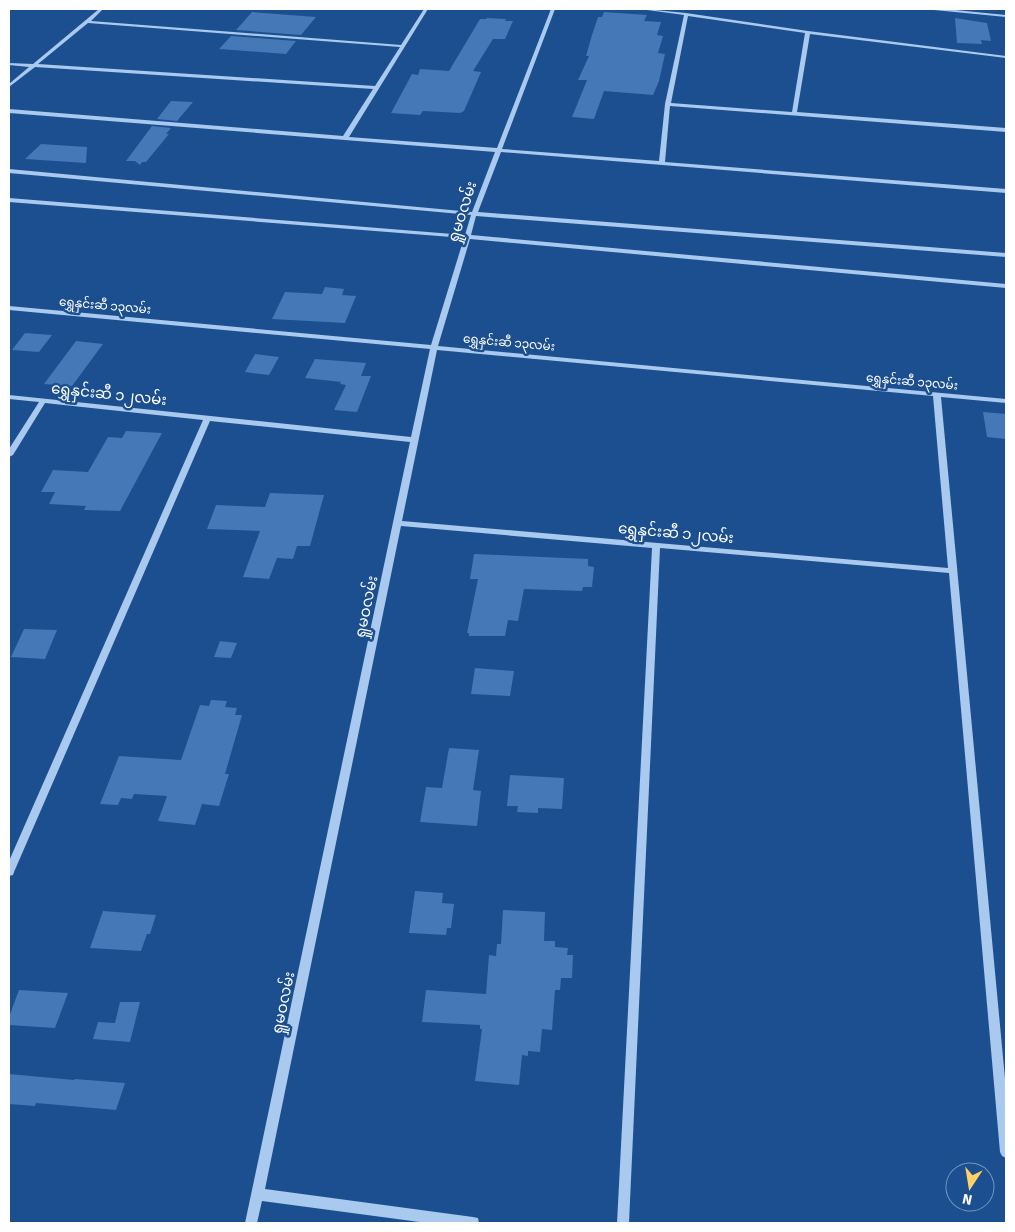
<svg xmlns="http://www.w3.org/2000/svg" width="1015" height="1232" viewBox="0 0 1015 1232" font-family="Signika,'Noto Sans Myanmar',sans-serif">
<rect width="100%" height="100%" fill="#1b4f8f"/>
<path fill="#4478b7" d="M252,12l64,5 -15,18 -65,-5z
M604,12l43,3 -3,6 17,1 -4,13 6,1 -5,17 7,1 -6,27 -6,14 -49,-4 -10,28 -22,-2 15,-37h-9l11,-24h-3l6,-21 6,-18h4z
M487,18l19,1 -1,2h8l-8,18h-12l-20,32 8,1 -17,39 -4,2 -37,-2 -3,4 -29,-2 21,-39 6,1 2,-6 29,2 31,-52h6z
M955,18l32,5 4,18 -10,-1 1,4 -25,-1z
M231,36l65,5 -10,13 -67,-5z
M171,101l22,1 -16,19 -20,-2z
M152,126l19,2 -5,6h3l-23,28h-4l-2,3 -5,-4h-9z
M41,144l46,3 -1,16 -61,-4z
M325,287l19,2 -2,6 14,1 -11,27 -73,-4 13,-27 37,2z
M25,333l27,2 -13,17 -27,-2z
M76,341l27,3 -31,42 -28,-2z
M255,354l24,3 -10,18 -24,-3z
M315,359l51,4 -5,13h10l-14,36 -23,-2 12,-25 -6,-1 1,-2 -36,-4z
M983,412l23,2v25l-19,-2z
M126,431l36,2 -42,78 -36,-1 2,-4 -37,-2 6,-12h-14l12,-22 35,2 20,-35 14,1z
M270,493l54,2 -14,51h-13l-4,13 -16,-1 -8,21 -26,-2 17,-46 -53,-2 9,-24 49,2z
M474,554l114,5v7l6,1 -2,20h-9l-1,4 -58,-2 -6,32 -10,-1 -3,16h-36v-3h-2l11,-54h-8z
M24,629l33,1 -12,29 -34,-2z
M220,641l17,2 -6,15 -17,-1z
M475,668l39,3 -4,25 -39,-2z
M211,700l16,1 -2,6 12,1 -2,7h7l-17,59h4l-10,32 -17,-2 -7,21 -37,-4 9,-25 -33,-2 -2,5 -11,-1 -3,7 -18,-1 19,-48 62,4 19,-55 9,1z
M449,748l30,2 -6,40 8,1 -4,35 -57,-4 6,-35 16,1z
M510,775l54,3 -2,31 -24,-1v5l-21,-1 1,-6h-11z
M415,891l28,2 -1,10 12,1 -3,24h-4l-1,7 -37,-2z
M503,910l42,2 -1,29h11v6l13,1 -1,7h6l-1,23h-11l-1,12h-5l-3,40 -10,-1 -2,23 -12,-1v5l-6,-1 -3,30 -44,-4 7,-52h-2v-4l-58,-3 4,-32 60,4 3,-39 7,1 1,-12h4z
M103,911l53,4 -6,19h-3l-6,17 -51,-3z
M19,990l49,3 -13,35 -46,-3v-8z
M120,1002h20l-10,40 -37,-3 5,-17 17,1z
M9,1074l65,6 1,-1 50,4 -9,27 -80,-7 -1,3 -26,-2z"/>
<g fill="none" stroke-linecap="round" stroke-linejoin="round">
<path fill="#a9c9ee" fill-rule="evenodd" d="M99,9h4l-12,12 310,24 23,-36h4l-79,128 148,11 54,-139h4l-53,140 157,12 6,-57 19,-89 -37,-5 -2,-1 41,4 122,18 198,25v2l-196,-24 -13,78 209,16v4l-336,-26 -5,56 341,27v4l-505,-41 -23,60 528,41v4l-530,-41 -5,19 535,49v4l-536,-49 -32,107 568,53v4l-65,-6 65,692v69l-4,-2 -2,-4 -51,-579 -289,-25 -31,675h-12l35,-675 -251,-22 -136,663 208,28 5,1 1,5h-52l-165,-22 -5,22h-12l165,-781 -200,-21 -196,451 -1,3 -4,1v-15l194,-441 -158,-17 -32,52 -4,2v-8l30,-47 -30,-3v-4l402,42 19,-88 -421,-39v-4l422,39 33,-107 -455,-36v-4l456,37 6,-20 -462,-42v-4l463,43 23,-60 -486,-39v-4l334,27 30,-47 -338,-22 -26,20v-3l20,-17 -20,-2v-2l24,1zM688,16l117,17 -13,79 -121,-9zM88,23l312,24 -25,39 -337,-22zM437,350l496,46 15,172 -546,-47z
M932,9h13l61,6v2l-72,-7z"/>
</g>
<g text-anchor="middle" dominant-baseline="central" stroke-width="5" stroke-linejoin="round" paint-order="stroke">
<g font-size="12" fill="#fff" stroke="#1b4f8f">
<text transform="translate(105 306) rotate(5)">ရွှေနှင်းဆီ ၁၃လမ်း</text>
<text transform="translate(509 343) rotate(5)">ရွှေနှင်းဆီ ၁၃လမ်း</text>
<text transform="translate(912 382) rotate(5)">ရွှေနှင်းဆီ ၁၃လမ်း</text>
</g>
<g font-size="15" fill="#fff" stroke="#1b4f8f">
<text transform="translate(462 212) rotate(-72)">ရှုမဝလမ်း</text>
<text transform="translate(109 394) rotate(6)">ရွှေနှင်းဆီ ၁၂လမ်း</text>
<text transform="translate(676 533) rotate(5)">ရွှေနှင်းဆီ ၁၂လမ်း</text>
<text transform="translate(366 607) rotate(-78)">ရှုမဝလမ်း</text>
<text transform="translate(283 1003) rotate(-78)">ရှုမဝလမ်း</text>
</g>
</g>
<rect width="1015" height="1232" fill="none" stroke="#ffffff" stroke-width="20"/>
<g transform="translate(970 1187) rotate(192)"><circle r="24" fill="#1b4f8f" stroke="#7695bc"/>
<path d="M0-4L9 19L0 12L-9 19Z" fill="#ffd166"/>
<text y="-8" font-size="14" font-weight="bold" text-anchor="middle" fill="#ffffff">N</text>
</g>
</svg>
